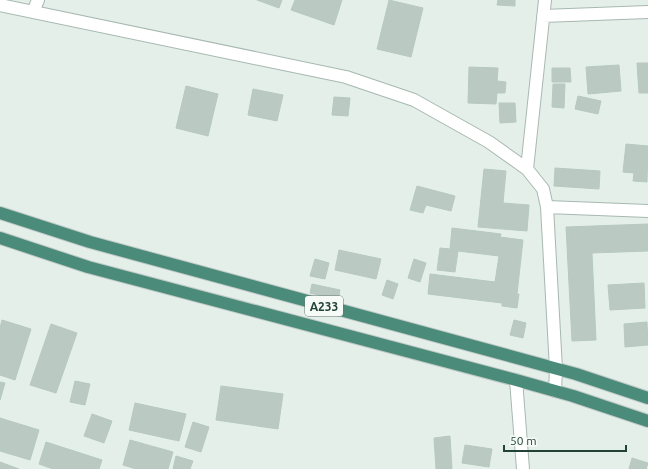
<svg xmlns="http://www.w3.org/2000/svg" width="648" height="469" viewBox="0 0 648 469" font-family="Ubuntu,sans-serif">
<rect width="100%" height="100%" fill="#e5efea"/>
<path fill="#bacac3" stroke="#b6c9c1" d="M257,0h25l-3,8z
M295,0h47l-8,25 -43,-15z
M389,0l34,8 -12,49 -34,-8z
M498,0h17v6l-18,-1z
M637,63h11v30h-9z
M619,65l2,26 -33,3 -2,-27z
M469,67l29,1 -1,13 9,1 -1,11h-8l-1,11 -28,-1z
M552,68h18l1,14h-19z
M553,84h12l-1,24 -12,-1z
M186,86l32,8 -10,42 -32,-8z
M253,89l30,6 -6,26 -29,-6z
M578,96l23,5 -3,13 -23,-5z
M334,97l16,1 -2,18 -16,-1z
M499,103h16l1,19 -16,1z
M626,144l22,2 -1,36 -14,-1 1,-8 -11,-1z
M555,168l45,3 -1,18 -45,-3z
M484,169l22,2 -3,32 26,2 -2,26 -49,-4z
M417,186l38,10 -4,15 -25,-6 -3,8 -13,-3z
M648,224v27l-56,2 4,87 -24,1 -6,-114z
M452,228l49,6 -1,3 23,3 -6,54h2l-2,14 -15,-2v-3l-74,-9 2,-20 65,8 4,-26 -41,-5 -3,21 -18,-2 3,-22 10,1z
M339,250l42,9 -5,20 -41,-9z
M315,259l14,4 -4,16 -15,-3z
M414,259l12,4 -6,19 -12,-4z
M387,280l11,4 -5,15 -11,-4z
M644,283l1,25 -35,2 -2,-25z
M312,284l28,6 -2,10 -28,-7z
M2,320l29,9 -16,51 -15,-5v-47z
M514,320l12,3 -3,15 -13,-3z
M647,322l1,23 -23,2 -1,-23z
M51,324l26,9 -21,60 -26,-8z
M75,381l15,3 -5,21 -15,-3z
M0,382l5,1 -5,17z
M221,386l62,8 -5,35 -62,-9z
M135,403l51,11 -7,27 -50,-11z
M92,414l20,7 -8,22 -20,-7z
M0,418l39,12 -9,30 -30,-9z
M193,422l16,5 -8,25 -16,-5z
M450,436l2,33h-16l-2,-31z
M130,440l43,12 -5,17h-32l-13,-4z
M46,442l56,18 -3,9h-46l-14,-5z
M465,445l27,4 -3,18 -27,-4z
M176,456l17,5 -3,8h-17z
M632,458l16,5 -2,6h-17z
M0,462l19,7h-19z"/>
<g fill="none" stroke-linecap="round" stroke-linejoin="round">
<defs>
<path id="minor" d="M0,5l346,72 68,23 75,42 38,27 16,20 4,18 9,162 -1,22
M33,12l5,-12
M543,16l105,-4
M527,169l18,-169
M547,207l101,4
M516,380l7,89"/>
<path id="trunk" d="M0,213l90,29 486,132 72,24
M0,238l88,29 428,113 57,16 75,25"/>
</defs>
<use href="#minor" stroke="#a7b8b1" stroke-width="14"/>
<use href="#trunk" stroke="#c1cac7" stroke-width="14"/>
<use href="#minor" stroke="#fff" stroke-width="12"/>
<use href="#trunk" stroke="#4a8b7a" stroke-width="12"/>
</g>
<g text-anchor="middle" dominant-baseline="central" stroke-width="3.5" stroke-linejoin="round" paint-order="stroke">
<rect fill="#f6fbf8" stroke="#627a72" stroke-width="1" x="305" y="296" width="38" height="20" rx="3"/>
<g font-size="12" font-weight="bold" fill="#224238">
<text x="324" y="306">A233</text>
</g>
</g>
<path d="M504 445v6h122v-6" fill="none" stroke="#224238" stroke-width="2"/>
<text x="510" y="445" font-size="12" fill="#224238" stroke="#f6fbf8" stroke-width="3" paint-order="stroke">50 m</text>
</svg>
